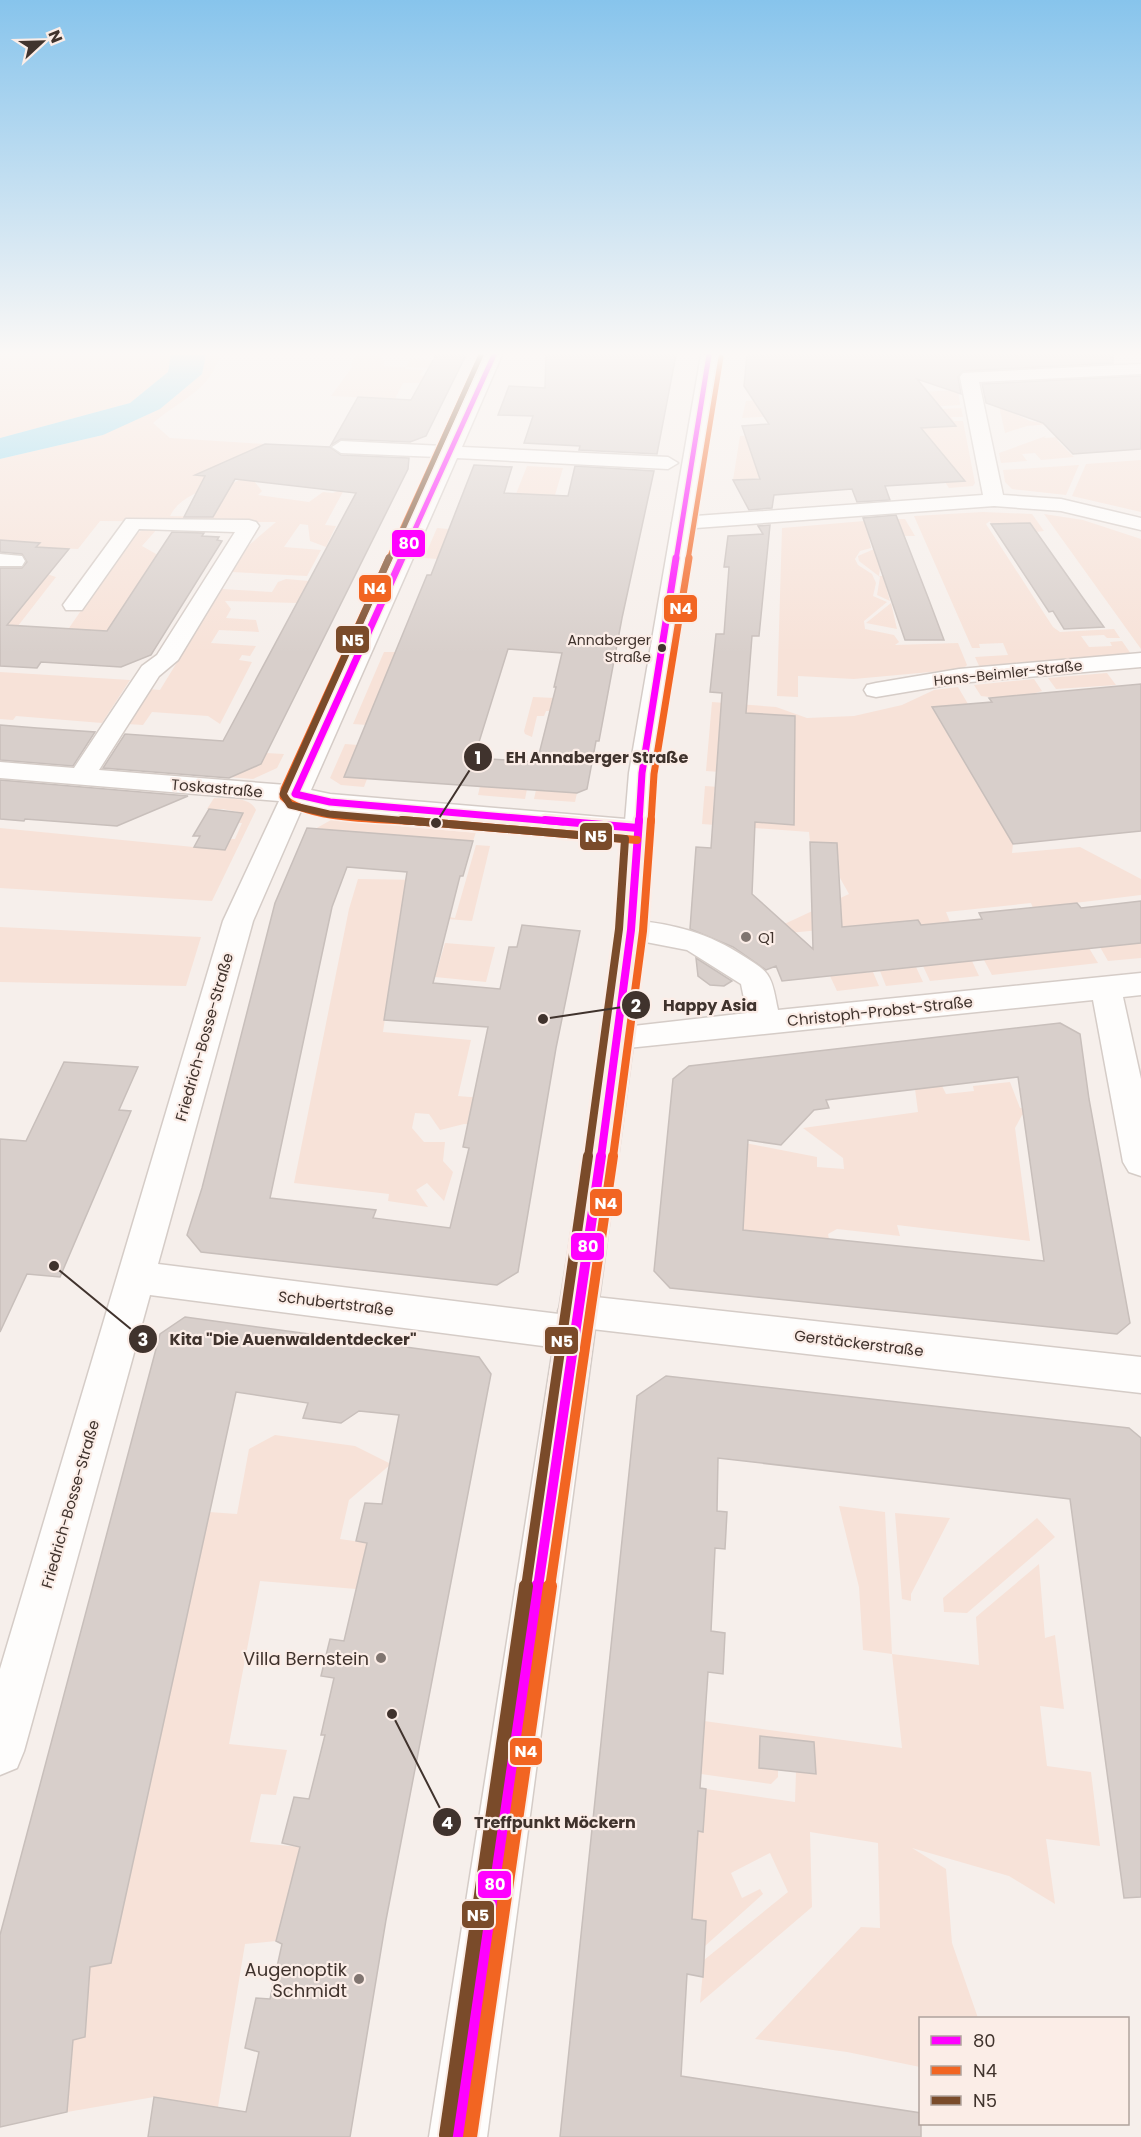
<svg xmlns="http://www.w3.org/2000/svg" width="1141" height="2137" viewBox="0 0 1141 2137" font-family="Poppins,sans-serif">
<rect width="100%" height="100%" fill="#f6efeb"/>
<path fill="#f7e2d8" d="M0,355h171l-3,17 -38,31 -130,35z
M206,355h13c-6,34 -42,47 -66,68l17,15 95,6 -64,30 16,11c-19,7 -38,13 -47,31l42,1 6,-13h-27l48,-24 15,1 8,10 -4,4 51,7 14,-10 10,1 12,-5 -20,37 11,1 -10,21 -16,-6 -2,-16 -8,-1 -16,23 37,3 -14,26 -75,-4 16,-26 28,-24 -176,-1 -22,28 -21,-1 -6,8 -37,1 12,-15 -26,-2v-81l103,-24 99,-61z
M356,355h22l7,7 -2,4 23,1 5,-8 22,1 -4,8 -23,-1 -1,2 18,1 -3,5 4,1 -4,7h-17l-8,16 -64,-3 22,-30 -3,-1z
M958,390l2,15 -218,13 4,-17z
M999,406l31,15 20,3 -23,2 -22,7z
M961,408l2,9h-12l3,4h9l12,62 -2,3 -24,2 -4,-6 20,-2 -13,-15 -219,15 7,-44 215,-11 -9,-11 -22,1 -3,-5z
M1141,432l-84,8 17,17 -33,3 -6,-7 -13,1 5,7 -26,2 -2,-10 47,-17 -2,2z
M1141,460v52l-69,-16 14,-32z
M1079,465l-13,30 -54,-6 -7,-7 -2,-12z
M527,466l36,2 -8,27 -39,-1z
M983,512l49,2 12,17 -8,1 -6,-9 -39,1 -1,-3 -4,3 67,103 7,5 54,-3 6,9h-13l-3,-3 -23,1 8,11 23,-1 -2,-4 12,-1 9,13 -151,14 -5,-11 33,-2 -5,-12 -24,1 1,4h-8l-58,-132z
M1044,514l39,6 58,19v110z
M888,519h17l10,17h-10l-4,-8h-34l4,20 -11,3 -5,8 3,6 14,9 4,9 -3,13 14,6 -23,19 1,8 29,6 5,7 -4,3 63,-2 9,22 -4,4 -109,10 -56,-3v21l-21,-1 5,-168z
M147,528h11l-16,18 23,13 -17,20h-7l-24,48 -42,13 -16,23h-8l23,-34 -5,-1 64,-93z
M437,528l12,1 -12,30 -13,-1z
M874,549l6,19 -1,8h4l7,25 -13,-6 3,-18 -21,-16 -1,-5z
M23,566l33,11 -56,72v-31l13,1 5,-8z
M286,579l23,2 -12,22 -72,-2 6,8 -5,9 30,2 3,12 -40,-2 -8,13 45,3 -6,10 -8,-1 -3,5 13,2 -32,62 -12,-8 -56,-4 -9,13 -16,-1 21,-35 12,1 62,-101 50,3 6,-10z
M891,603l6,26 -31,-6z
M384,652h12l-29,73 -14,-1z
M0,672l130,8 -28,43 -86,-7 -3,4 -13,-1z
M1107,673l9,12 -60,4 -8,-11z
M1034,679l8,12c-17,6 -43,8 -61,5l-7,-11z
M958,687l10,17 -36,4 81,136 -1,9 68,-6 61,32v16l-108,13 -2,-5 -85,9 4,10 -29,3 -3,-5 -138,14 -15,-1 84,-39 -9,-16 -3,-34 -27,-2 -1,-10 -107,-8 3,-38 14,1 -5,4 -1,29 81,4 1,-108 -74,-4 -5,57 5,3 -15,-1 6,-69 64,5 31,11 47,-2 48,-11 32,-15z
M533,697l22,1 -3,13h-6l-2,5h-7l-5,21 -7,-3 -1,-3z
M345,744l13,1 -13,29 5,4 17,1 -3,8 -23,-2 -11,-7z
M266,753l18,1 -7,14 -24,11 -89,-7 5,-8 78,6 14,-6z
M480,786l47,3 -2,10 -47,-4z
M536,790l41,3 -2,9 -41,-3z
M214,798c13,1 36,-2 42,12l-44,91 -212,-13v-60l224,22 7,-11h4l7,-16h-3l4,-10 -20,-4h-16z
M331,820l145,12 -3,9 -158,-12z
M476,845l14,1 -18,75 -72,-6 -17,117 88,8 -13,56 24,2 -6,27 -12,-1 -24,6 -11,-16 -14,-1 -3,15 12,14h21l-2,19 10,11 -9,29 -17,-18 -11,7 12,17 -40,-6 1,-7 -95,-11 55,-274 9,-30 64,1 27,37 6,1z
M0,927l201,10 -15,49 -186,-4z
M1141,942v16l-33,3 -8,-14z
M445,943l50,4 -9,35 -51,-5z
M1089,948l9,15 -106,12 -8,-15z
M972,961l7,15 -49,5 -7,-15z
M916,967l7,15 -37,4 -6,-15z
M873,972l6,14 -42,5 -7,-15z
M1010,1082l10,26 41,3 1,7 -40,-3 -7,13 15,113 -133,-16 3,11 -63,-7 -9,5 1,5 -98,-9 4,-89 82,16v10l27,2 -1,-11 -40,-30 115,-16 -3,-23 27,-3 4,8 28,-3 -1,-5z
M275,1435l80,11 36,18 -42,36 -9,39 28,4 -12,46 -96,-8 -31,163 58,6 -11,45 -15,-1 -11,48 50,5 -24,94 -31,3 -27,163 -64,-10 -87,15 6,-72 12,-3 5,-70 119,-455 28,2 12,-65z
M839,1506l46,6 7,142 87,11 -3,-48 63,-53 6,74 10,-3 9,74 -24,-3 7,60 44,6 9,74 -54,-7 9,65 -46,-28 -97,-28 34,21 6,74 26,75h-58v49l-73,-15 -92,-13 106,-112 19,1 -2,-85 -68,-11 2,75 -112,96 4,-43 84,-68 -18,-39 -39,20 11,25 18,-9 3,5 -58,52 1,-25 -16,-3 8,-87h5l3,-42 89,13 1,-30 20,2 -2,-32 -54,-6v32l18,2v7l-7,7 -70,-10 3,-53 198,27 -10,-94 -29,-4 -4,-63z
M895,1513l55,5 -39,76v7l-9,-2z
M1037,1518l18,19 -88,76 -23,-1 -1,-14z"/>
<path fill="#95dbf1" d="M171,355h35l-4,19 -42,35 -57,26 -103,24v-21l130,-35 38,-31z"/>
<path fill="#d8cfcb" stroke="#c8bfbb" stroke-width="1.5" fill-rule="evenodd" d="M436,355h30l-40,81 -16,6 -69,-3 -10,6 27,-48 53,3z
M546,355h130l-19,99 -78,-4 1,-4 -56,-3 9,-27 -35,-1 11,-29 36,2z
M747,355h366v8l-150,8 -5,6 3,17 -44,-15 39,47 -35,2 44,53 -80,5 5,14 -33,2 -5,-13 -78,6 -2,13 -23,2 -16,-30 27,-1 -18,-53 27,-2 -25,-38z
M1141,376v73l-68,5 -30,-31 -57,-20 -4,-19z
M265,444l65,3 11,8 68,3 -1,11 -147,295 -32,14 -126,-10 22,-34 98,7 133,-248 -121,-14 -22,38h-29l21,-41 -10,-1z
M474,465l38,2 -8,26 64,3 7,-30 79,5 -32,147 -23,123h-3l-9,48 -10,4 -233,-16 83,-202h4zM508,649l54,4 -8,34h2l-19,75 -63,-4z
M896,515l33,85 15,40h-39l-42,-122z
M1030,523l53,75 21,29 -40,2 -11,-18 -4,1 -58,-88z
M770,525l-11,111h-7l-6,77 49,3 -1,109 -39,-3 -3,72 61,55 -3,-107 27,1 5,84 76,-7 3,5 61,-6 -3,-6 98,-10 4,5 60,-7v42l-359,38 -6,-15 -10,4 -33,-23 -43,-18 6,-82 15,1 11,-155 -12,-1 6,-58h8l5,-67h-5l4,-31 35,-2 -5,-8z
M172,532l32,1 -2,3 17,1 -2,3 5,1 -71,114 -30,12 -80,-5 -4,6 -37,-2v-98h22l5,-6 -5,-8 -22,-2v-12l40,3 -4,4 33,2 -62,76 100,6z
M1141,684v147l-128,13 -81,-137 60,-5 -3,-4z
M0,725l37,3 58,4 -22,34 -73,-6z
M0,780l188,16 -71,30 -92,-7 -1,2 -24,-2z
M209,809l34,4 -18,37 -31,-3 6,-11h-7z
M307,828l166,13 -10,35h-3l-27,107 67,6 9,-42h8l5,-22 58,6 -24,117 -38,224 -21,13 -296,-33 -14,-17 15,-47 73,-285zM347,867l60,5 -23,148 104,7 -25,120 6,1 -19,80 -77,-10 3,-8 -106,-12 62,-291z
M696,958l36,23 -8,5 -14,-1 -12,-9z
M1060,1023l20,11 9,65 41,224 -13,11 -447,-46 -16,-17 19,-192 16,-13zM1018,1077l26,184 -301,-31 5,-90 33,5 33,-35 15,-2 -3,-8z
M64,1062l74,5 -19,43 12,1 -71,166 -33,-3 -27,58v-193l26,2z
M185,1317l294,40 12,17 -105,546 -36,217h-202l6,-40 92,15 13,-60 -14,-4 11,-50 14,1 12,-55 -6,-3 24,-94 -18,-4 12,-46 15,2 16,-64h-4l13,-57 -13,-2 9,-37 14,2 23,-98 -11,-2 9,-38 17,1 17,-89 -40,-4 -18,12 -38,-5 5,-15 -72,-11 -125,571 -21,4 -5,70 -12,3 -6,72 -67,15v-192l160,-601z
M666,1376l463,52 12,10v459l-17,1 -54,-399 -352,-41 -1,53 10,1 -2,37 -10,-1 -4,83 14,2 -2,41 -15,-2 -8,116 6,1 -3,43 -5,-1 -6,88 14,2 -2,39 -1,17 -16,-3 -6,102 240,37v24h-361l77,-741z
M760,1736l54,6 2,32 -57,-6z"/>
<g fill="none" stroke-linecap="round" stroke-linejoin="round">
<defs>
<path id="minor" d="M486,355h16l-40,92 206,10 10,6 -10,6 -211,-11 -146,332 19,4 308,26 10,2 4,6 -4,6 -10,2 -308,-26 -26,-6 -51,117 -95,343 401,50 -1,-3 5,-12 14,-4 564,62v36l-549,-64 2,4 -6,12 -14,5 -424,-55 -126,456 -7,17 -17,7v-106l223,-748 56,-120 -279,-23v-16l74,6 68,-102 15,-11 78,-123 -96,-3 -57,81h-16l-3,-5 63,-86 123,1 7,2 3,4 -81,134 -19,16 -60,94 187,15 152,-328 -97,-4 -9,-6 9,-6 102,5z
M1141,364v10l-162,8 24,113 58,4 80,19v12l-80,-19 -67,-5 -312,23 -7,-2 -3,-4 3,-4 7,-2 301,-22 -23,-118 3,-4z
M0,554l22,2 3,5 -3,5h-22z
M1141,653v14l-182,16 -83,14 -9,-2 -3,-5 3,-5 9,-2 83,-14z
M631,920c43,4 78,13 114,37 7,5 17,10 22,17 7,9 8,24 11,36l363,-37v22l-18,2 18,82v97l-12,-4 -6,-10 -30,-162 -475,49 -11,-4 -5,-8 5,-8 140,-16 -6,-29 -54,-34 -67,-13 -4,-7 4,-7z"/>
<path id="major" d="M701,355h16l-62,418 -9,157 -12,107 -147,1100h-58l173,-1100 14,-107 13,-157z"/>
</defs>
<use href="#minor" stroke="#d5ccc7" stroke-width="3"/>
<use href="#major" stroke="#d5ccc7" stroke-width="3"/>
<use href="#minor" fill="#fefdfc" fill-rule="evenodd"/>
<use href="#major" fill="#fefdfc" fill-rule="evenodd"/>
<defs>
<path id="bus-1-far4" d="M401,560l93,-205
M676,560l33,-205"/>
<path id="bus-1-far3" d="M402,558l-107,236 35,8 233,20
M639,822l3,-49 34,-215"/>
<path id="bus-1-far2" d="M545,820l93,8
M601,1157l30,-227 8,-110"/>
<path id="bus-1-far1" d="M538,1587l63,-431"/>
<path id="bus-1" d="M458,2137l80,-551"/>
<path id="bus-2-far4" d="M388,560l93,-205
M688,560l33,-203"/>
<path id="bus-2-far3" d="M389,558l-105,231 -1,8c24,24 103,22 137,25
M651,822l3,-48 35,-216"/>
<path id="bus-2-far2" d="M402,820l235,20
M613,1157l30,-226 8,-111"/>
<path id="bus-2-far1" d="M550,1587l63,-431"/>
<path id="bus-2" d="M470,2137l80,-551"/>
<path id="bus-3-far4" d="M389,560l92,-205"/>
<path id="bus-3-far3" d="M389,558l-106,236 7,11 39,9 91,8"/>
<path id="bus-3-far2" d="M402,820l223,19 -6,90 -31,228"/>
<path id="bus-3-far1" d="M526,1587l62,-431"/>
<path id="bus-3" d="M446,2135l80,-549"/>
</defs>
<use href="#bus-1-far4" stroke="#fbede7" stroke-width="8"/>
<use href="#bus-1-far3" stroke="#fbede7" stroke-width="10"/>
<use href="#bus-1-far2" stroke="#fbede7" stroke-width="13"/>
<use href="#bus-1-far1" stroke="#fbede7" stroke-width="15"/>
<use href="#bus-1" stroke="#fbede7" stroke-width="18"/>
<use href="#bus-2-far4" stroke="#fbede7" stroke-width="8"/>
<use href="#bus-2-far3" stroke="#fbede7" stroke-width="10"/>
<use href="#bus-2-far2" stroke="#fbede7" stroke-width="13"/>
<use href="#bus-2-far1" stroke="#fbede7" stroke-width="15"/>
<use href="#bus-2" stroke="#fbede7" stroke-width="18"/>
<use href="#bus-3-far4" stroke="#fbede7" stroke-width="8"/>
<use href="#bus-3-far3" stroke="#fbede7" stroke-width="10"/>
<use href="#bus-3-far2" stroke="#fbede7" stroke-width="13"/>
<use href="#bus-3-far1" stroke="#fbede7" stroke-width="15"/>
<use href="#bus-3" stroke="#fbede7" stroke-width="18"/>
<use href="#bus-1-far4" stroke="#f0f" stroke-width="5"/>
<use href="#bus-1-far3" stroke="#f0f" stroke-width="7"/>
<use href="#bus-1-far2" stroke="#f0f" stroke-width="8"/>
<use href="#bus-1-far1" stroke="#f0f" stroke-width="10"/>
<use href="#bus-1" stroke="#f0f" stroke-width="14"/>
<use href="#bus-2-far4" stroke="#f26522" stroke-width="5"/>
<use href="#bus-2-far3" stroke="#f26522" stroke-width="7"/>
<use href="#bus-2-far2" stroke="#f26522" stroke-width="8"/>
<use href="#bus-2-far1" stroke="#f26522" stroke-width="10"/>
<use href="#bus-2" stroke="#f26522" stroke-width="14"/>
<use href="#bus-3-far4" stroke="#7a4b2a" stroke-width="5"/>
<use href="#bus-3-far3" stroke="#7a4b2a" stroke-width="7"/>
<use href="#bus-3-far2" stroke="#7a4b2a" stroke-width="8"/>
<use href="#bus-3-far1" stroke="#7a4b2a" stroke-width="10"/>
<use href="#bus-3" stroke="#7a4b2a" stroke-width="14"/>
</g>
<linearGradient id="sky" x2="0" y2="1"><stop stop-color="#87c4ec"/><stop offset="0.54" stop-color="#fbf8f6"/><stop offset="1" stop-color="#fbf8f6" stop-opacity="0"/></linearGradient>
<rect width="1141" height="654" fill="url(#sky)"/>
<circle fill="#40332d" stroke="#fbede7" stroke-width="2" cx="662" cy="648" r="5"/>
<g fill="#807570" stroke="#fbede7" stroke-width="2">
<circle cx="746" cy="937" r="6"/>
<circle cx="381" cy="1658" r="6"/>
<circle cx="359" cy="1979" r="6"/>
</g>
<g text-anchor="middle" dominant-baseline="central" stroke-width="4.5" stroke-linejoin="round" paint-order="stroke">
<g font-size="14" fill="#40332d" stroke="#fbede7" text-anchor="end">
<text x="651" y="640">Annaberger<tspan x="651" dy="17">Straße</tspan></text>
</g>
<g font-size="14" fill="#40332d" stroke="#fbede7">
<text transform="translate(1008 673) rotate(-6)">Hans-Beimler-Straße</text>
</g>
<g font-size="15" fill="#40332d" stroke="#fbede7">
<text transform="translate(217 788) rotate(5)">Toskastraße</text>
<text transform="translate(880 1011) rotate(-6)">Christoph-Probst-Straße</text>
<text transform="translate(204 1037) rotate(-74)">Friedrich-Bosse-Straße</text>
<text transform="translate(336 1303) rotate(7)">Schubertstraße</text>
<text transform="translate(859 1343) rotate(7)">Gerstäckerstraße</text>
<text transform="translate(70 1504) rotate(-74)">Friedrich-Bosse-Straße</text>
</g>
<g font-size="15" fill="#40332d" stroke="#fbede7" text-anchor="start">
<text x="758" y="937">Q1</text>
</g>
<g font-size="18" fill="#40332d" stroke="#fbede7" text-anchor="end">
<text x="369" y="1658">Villa Bernstein</text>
<text x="347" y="1969">Augenoptik<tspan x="347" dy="21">Schmidt</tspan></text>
</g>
</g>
<path fill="none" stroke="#40332d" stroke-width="2" d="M436 823L478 757M543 1019L636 1005M54 1266L143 1339M392 1714L447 1822"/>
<g fill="#40332d" stroke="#fbede7" stroke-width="2">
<circle cx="436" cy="823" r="6"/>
<circle cx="543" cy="1019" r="6"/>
<circle cx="54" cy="1266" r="6"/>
<circle cx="392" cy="1714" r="6"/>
<circle cx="478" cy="757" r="15"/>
<circle cx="636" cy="1005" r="15"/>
<circle cx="143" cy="1339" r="15"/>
<circle cx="447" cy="1822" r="15"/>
</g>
<g font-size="18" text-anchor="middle" font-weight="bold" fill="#fff">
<text x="478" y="764">1</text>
<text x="636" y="1012">2</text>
<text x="143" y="1346">3</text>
<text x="447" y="1829">4</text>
</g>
<g font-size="16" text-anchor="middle" font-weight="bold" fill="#40332d" stroke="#fbede7" stroke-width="4.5" stroke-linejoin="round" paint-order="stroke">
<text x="597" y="763">EH Annaberger Straße</text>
<text x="710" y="1011">Happy Asia</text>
<text x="293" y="1345">Kita "Die Auenwaldentdecker"</text>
<text x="555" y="1828">Treffpunkt Möckern</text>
</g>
<g stroke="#fbede7" stroke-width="2">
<rect x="391" y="529" width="35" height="29" rx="6" fill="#f0f"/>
<rect x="358" y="574" width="34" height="29" rx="6" fill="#f26522"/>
<rect x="663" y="594" width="35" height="29" rx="6" fill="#f26522"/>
<rect x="335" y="625" width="35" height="29" rx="6" fill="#7a4b2a"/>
<rect x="579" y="822" width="34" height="29" rx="6" fill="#7a4b2a"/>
<rect x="589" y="1188" width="34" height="29" rx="6" fill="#f26522"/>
<rect x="570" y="1232" width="35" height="29" rx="6" fill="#f0f"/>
<rect x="544" y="1326" width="35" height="29" rx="6" fill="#7a4b2a"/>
<rect x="509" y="1737" width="34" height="29" rx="6" fill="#f26522"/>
<rect x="477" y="1870" width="35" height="29" rx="6" fill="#f0f"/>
<rect x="461" y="1900" width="34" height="29" rx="6" fill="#7a4b2a"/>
</g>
<g font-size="16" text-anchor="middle" font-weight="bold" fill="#fff">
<text x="409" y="549">80</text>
<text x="375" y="594">N4</text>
<text x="681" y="614">N4</text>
<text x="353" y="646">N5</text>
<text x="596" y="842">N5</text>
<text x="606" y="1209">N4</text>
<text x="588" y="1252">80</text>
<text x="562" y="1347">N5</text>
<text x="526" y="1757">N4</text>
<text x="495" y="1890">80</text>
<text x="478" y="1921">N5</text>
</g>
<rect x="919" y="2017" width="210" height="108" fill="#fbede7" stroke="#b0a39d" stroke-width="1.5"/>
<rect x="931" y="2036" width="30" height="9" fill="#ff00ff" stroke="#b0a39d" stroke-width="1.5"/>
<text x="973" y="2047" font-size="18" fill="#40332d">80</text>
<rect x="931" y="2066" width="30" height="9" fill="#f26522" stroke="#b0a39d" stroke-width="1.5"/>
<text x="973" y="2077" font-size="18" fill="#40332d">N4</text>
<rect x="931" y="2096" width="30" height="9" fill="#7a4b2a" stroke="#b0a39d" stroke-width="1.5"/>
<text x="973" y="2107" font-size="18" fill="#40332d">N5</text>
<g transform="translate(42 42) rotate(68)" stroke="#fbede7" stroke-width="4.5" paint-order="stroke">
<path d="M0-4.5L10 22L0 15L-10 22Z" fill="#40332d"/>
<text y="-9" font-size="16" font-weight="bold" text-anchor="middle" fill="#40332d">N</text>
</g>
</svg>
